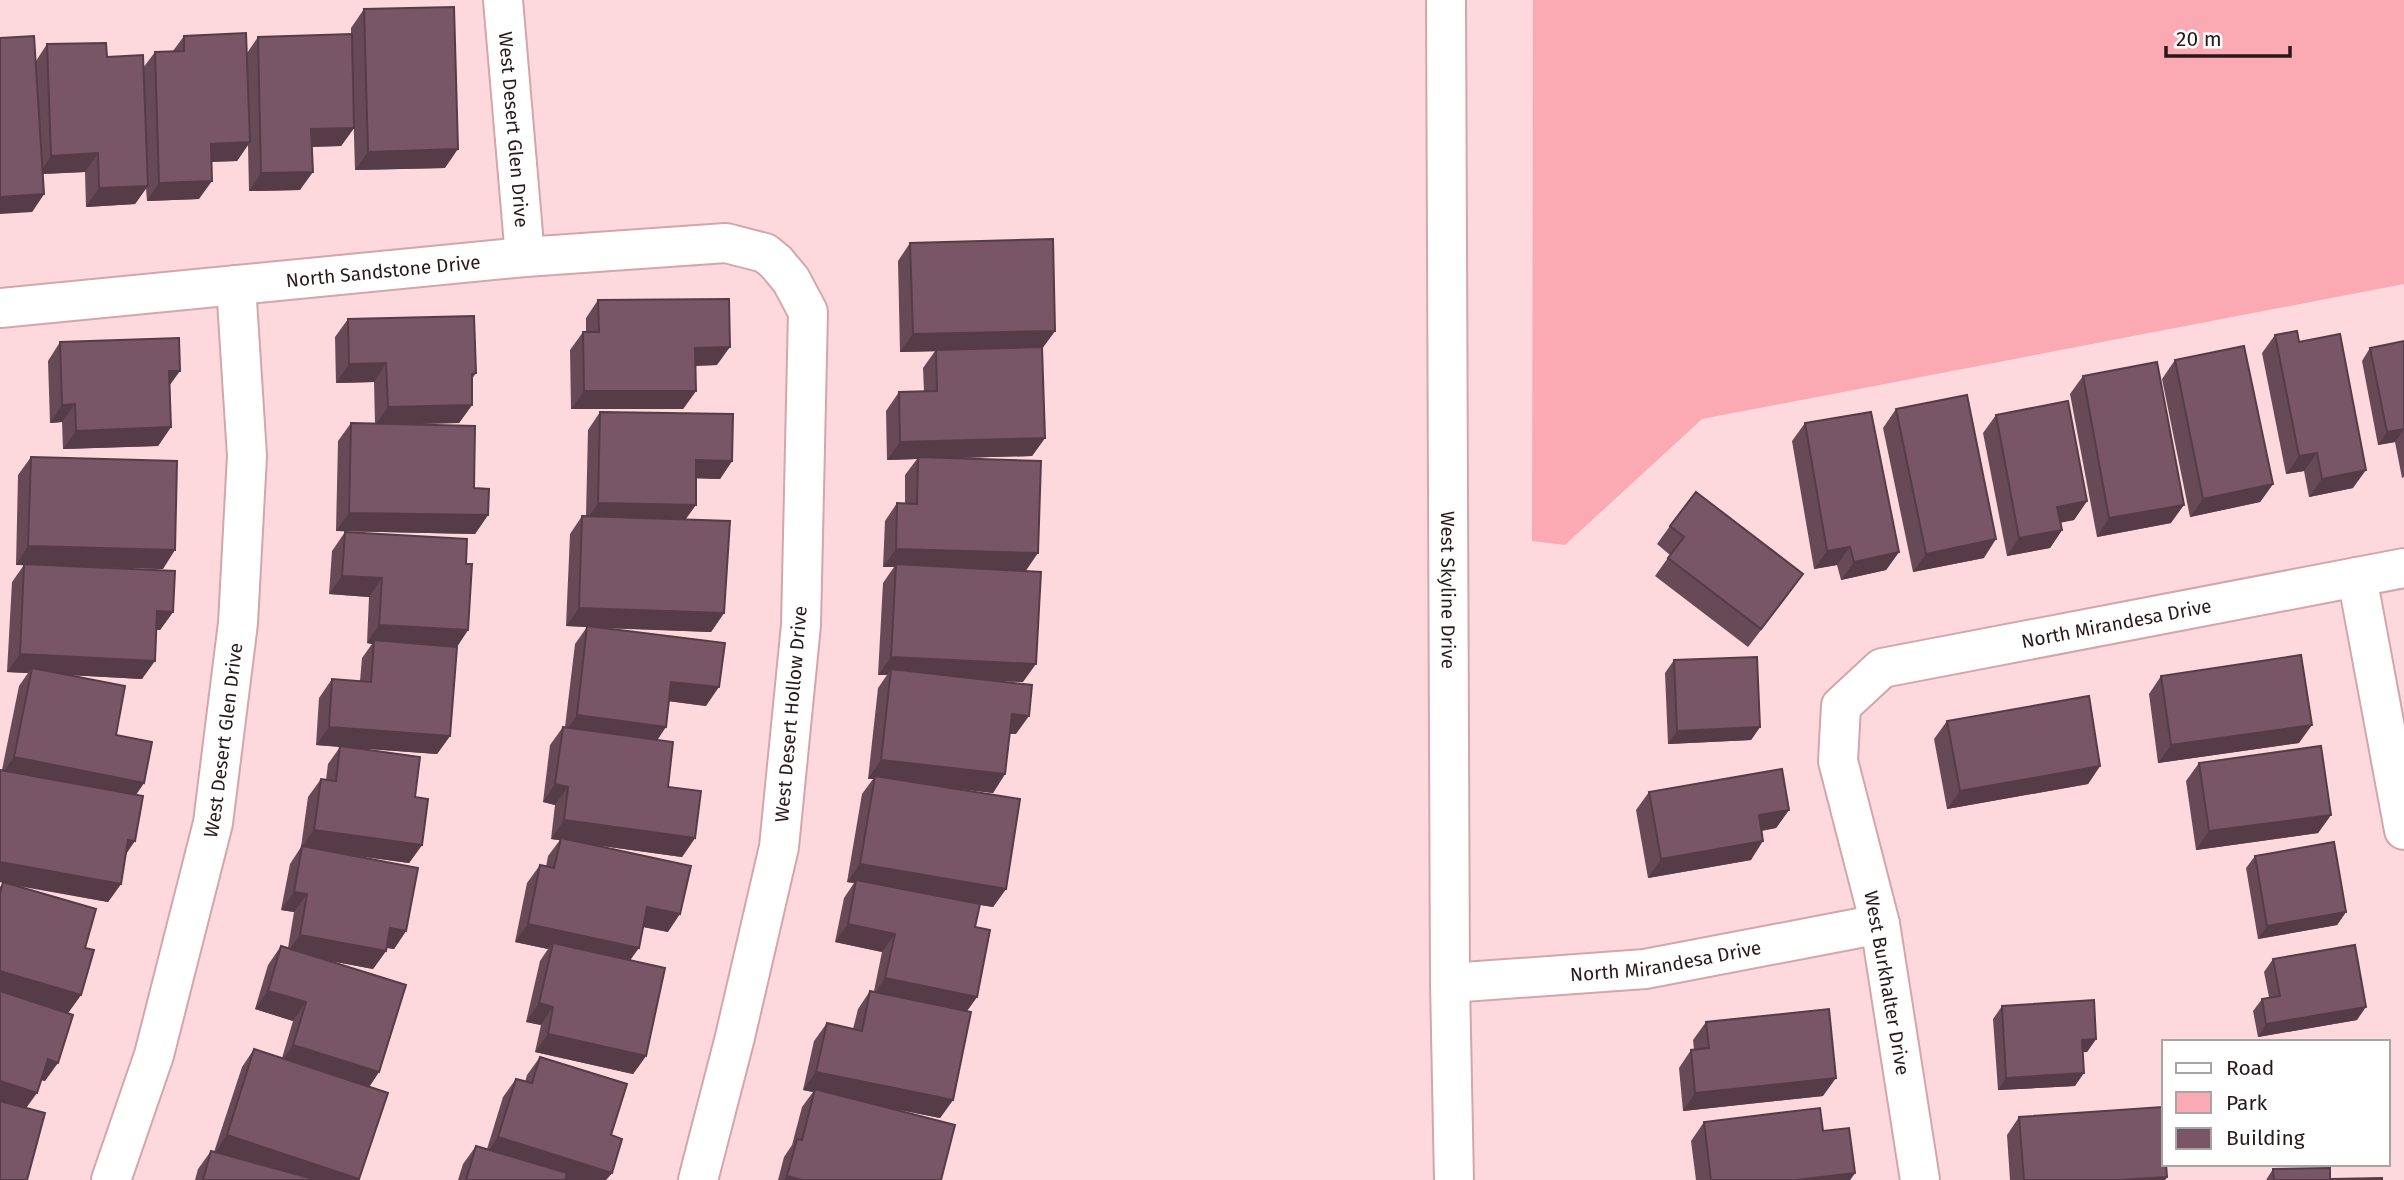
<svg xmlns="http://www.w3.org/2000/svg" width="2404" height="1180" viewBox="0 0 2404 1180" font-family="'Fira Sans',sans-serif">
<rect width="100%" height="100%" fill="#fdd8dc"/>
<path fill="#fbaab4" d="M1533,0h871v284l-702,135 -137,126 -33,-4z"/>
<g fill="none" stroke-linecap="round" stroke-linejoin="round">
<defs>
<g id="minor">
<path id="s1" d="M503,0l22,257"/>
<path id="s2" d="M0,308l525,-51 201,-14 39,10 11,9 15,18 17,32 -7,313 -22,222 -44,190 -37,143"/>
<path d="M2357,577l47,253"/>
<path id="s3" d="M1450,983l195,-14 235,-45"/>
<path id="s4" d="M111,1180l43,-125 59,-232 25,-200 9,-167 -11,-171"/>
<path id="s5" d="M1920,1180l-40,-256 -42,-163 3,-55 41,-38 522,-100"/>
</g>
<g id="tertiary">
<path id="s6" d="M1446,0l4,983 4,197"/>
</g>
</defs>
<use href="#minor" stroke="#d2a6aa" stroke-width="42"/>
<use href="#tertiary" stroke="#d2a6aa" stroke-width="42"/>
<use href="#minor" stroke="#fff" stroke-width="38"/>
<use href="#tertiary" stroke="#fff" stroke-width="38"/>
</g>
<path fill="#684a57" d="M364,9l81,159 -90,2 -3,-101 2,59 -13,18 -29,1 -12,43 -51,1 -1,-46 -11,16 -26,1 -12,37 -52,2 -1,-13 -11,16 -49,3 -1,-35 -42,2 1,20 -12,18 4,-151 11,-17 60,13 36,11 12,-16 18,-1 11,-15 63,17 11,-16 93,-3v-6z
M910,243l145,88 -13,17 3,90 -13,18 -76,2 70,113 -3,111 -30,-1 23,53h-6l-5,40 -12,19 -39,-5 52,101 -13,18 -13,-2 -5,22 2,70 -10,14 -14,89 -13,18 -51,-10 52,72h-163l6,-23 8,-12 10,-38 11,-15 -10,-2 11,-49 13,-18 26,6 5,-20 12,-18h4l8,-39 -47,-10 9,-44 10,-15 -7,-1 15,-88 11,-15h-5l10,-91 9,-13h-9l5,-92 11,-16h-11l2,-46 12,-18 8,1v-29l12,-16 -30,1 -1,-49 13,-19h25l-1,-24 12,-17 -35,1 -2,-91z
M598,300l119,65 -21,1v25l-13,18h-112l-1,-59 13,-18h3v-14z
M348,319l128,54 -4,6v26l-13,18 -47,1 62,64 14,27 -13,19 -139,-3 2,-90 13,-18h24l-1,-41 -38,1 -1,-46z
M2275,335l24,7 54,146 -44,9 -5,-26 -18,3 -24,-121z
M2404,341v136l-2,1 -7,-36 -17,3 -16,-84 8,-13z
M60,342l110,43 1,42 -13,19 -95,3 -1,-27 -12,1 -2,-62z
M2175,360l98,124 -13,18 -70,15 -28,-138z
M2083,376l88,147 -74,14 -27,-143z
M1896,409l88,149 -71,14 -30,-144z
M600,412l132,49 -12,18 -24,-1 -11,42 39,93 -13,19 -113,-4 108,78 -37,-5 -12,38 11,48 27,51 -13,19 -94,-13 80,88 -25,-5 -13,33 16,96 -13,18 -98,-22 6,-27 -15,-3 14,-61 8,-12 -33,-7 12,-59 13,-18 6,2 2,-11 12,-16 -9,-1 4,-34 -12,-3 7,-57 13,-18h2l10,-83 12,-17 -21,-1 4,-92 12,-18h4l2,-86z
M1996,415l91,86 -13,19 -13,2 1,8 -12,18 -43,8 -24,-123z
M1805,423l94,129 -13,18 -45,10 -4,-15 -23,4 -22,-128z
M31,457l132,112 -98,-3 108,46 -13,18h-4l-14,49 -73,-4 47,60 28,48 -8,12 -15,89 -13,18 -96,-17 73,63 -4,47 -13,18 -23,68 -4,-1 -15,28 -26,72v-293l3,-4 -3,-1v-112h2l17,-84 9,-13 -21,-1 5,-90 12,-17h-8l2,-90z
M1670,526l133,48 -55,73 -93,-71 15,-21 -13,-11z
M345,532l121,32 2,66 -11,17 -7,89 -13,18 -83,-6 61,49 7,48 -13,18 -67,-9 64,77 -12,18 -8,-1v3l-13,18 -46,-9 52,112 -10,15 -10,92 -1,1h-163l3,-11 13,-18 3,1 28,-85 12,-18 28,9 11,-37 -38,-12 13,-44 13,-19 7,2 6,-36 -13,-2 9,-46 11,-17 7,-50 13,-18 5,1 2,-16 12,-17 -24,-2 3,-47 13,-19 28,2 2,-23 10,-14 -5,-1 2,-46 -40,-3 3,-43z
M1674,660l86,67 -9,13 -83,4 -3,-71z
M2161,676l138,67 -141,20 -9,-69z
M1947,721l153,45 -12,18 -141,25 -13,-70z
M2199,763l132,52 -13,18 -122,17 -10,-69z
M1649,792l140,18 -13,18 -14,3 -11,29 -103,18 -12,-68z
M2255,856l91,56 -9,13 -79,14 -12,-71z
M2273,959l84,61 -99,17 -5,-26 9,-12 7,-2 -5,-25z
M2002,1006l94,33 -9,13h-4l-8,34 -77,4 -5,-71z
M1706,1022l117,74 -140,15 -4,-43 12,-18 3,-1 -1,-9z
M540,1057l71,78 1,38 -6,7h-148l5,-16 13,-18 11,3 16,-52 13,-18 9,3 2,-7z
M2019,1117l148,60 -2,3h-155l-3,-45z
M1704,1122l119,9 32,42 -5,7h-154l-5,-39z
M2273,1169l57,10 52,1h-116z"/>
<path fill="#553c47" d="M354,128l-13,18 -42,1 12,-18z
M250,142l-13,19 -39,1 13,-18z
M458,149l-13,19 -90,2 13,-18z
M98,153l-13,19 -46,2 12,-18z
M313,172l-13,18 -51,1 12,-18z
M212,181l-13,18 -52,2 12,-18z
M148,186l-13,18 -49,3 13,-19z
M44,194l-12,18 -32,2v-17z
M1055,331l-13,18 -142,3 13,-18z
M730,347l-13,18 -34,1 12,-18z
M386,363l-12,19 -38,1 13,-19z
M169,371h11l-13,18z
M584,391h112l-13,18h-112z
M75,404l-13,18 -12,1 12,-18z
M472,405l-13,18 -84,2 13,-18z
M171,427l-13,19 -95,3 13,-18z
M2404,429l-9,13 -17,3 9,-13z
M1045,438l-13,18 -114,3v-2l-1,2 -30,1 13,-18z
M2317,453l-13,18 -18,3 13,-18z
M696,460l36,1 -12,18 -37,-1z
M2366,470l-13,18 -44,9 13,-18z
M2273,484l-13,18 -70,15 13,-18z
M2087,501l-13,19 -29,6 12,-19z
M598,503l98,2 -13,18 -97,-2z
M2184,505l-13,18 -74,14 12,-19z
M349,513l139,2 -13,19 -139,-3z
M2062,530l-12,18 -43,8 12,-18z
M1996,539l-12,19 -71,14 13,-18z
M28,546l147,4 -12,19 -147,-4z
M1850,547l-13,18 -23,4 13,-18z
M896,549l142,4 -13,19 -129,-8 -2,3h-11z
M1899,552l-13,18 -45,10 13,-18z
M1803,574l-13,18 -42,55 13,-18z
M342,576l40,2 -13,19 -40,-3z
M579,608l145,5 -13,19 -145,-6z
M157,611l16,1 -13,18 -15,-1z
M379,625l89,5 -13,19 -81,-9 -2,4 -5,-1z
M20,654l135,7 -13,18 -111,-6 1,-5 -4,5 -21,-1z
M891,657l145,7 -13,18 -133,-7 1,-6 -4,6h-9z
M671,682l48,5 -13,19 -47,-6z
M1012,714l17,2 -13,18 -17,-2z
M577,715l89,12 -12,18 -90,-11z
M2312,725l-13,18 -141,20 13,-18z
M329,727l121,9 -13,18 -121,-9z
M1760,727l-9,13 -83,4 9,-13z
M14,757l130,26 -13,18 -130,-26z
M881,760l124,14 -12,19 -119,-14 1,-3 -2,3h-5z
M2100,766l-12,18 -141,25 13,-18z
M555,784l13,3 -13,18 -12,-3z
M1789,810l-13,18 -30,5 13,-18z
M2331,815l-13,18 -122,17 13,-19z
M564,820l131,18 -13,19 -131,-18z
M314,830l108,15 -13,18 -108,-15z
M128,840l7,1 -13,19z
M1763,841l-12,19 -103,18 13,-19z
M0,862l121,22 -13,18 -108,-20z
M860,864l146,25 -13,18 -137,-23v-4l-2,3 -7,-1z
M294,892l13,2 -13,18 -13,-2z
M647,907l33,7 -12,18 -34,-7z
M2346,912l-9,13 -79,14 9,-13z
M528,924l111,24 -13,18 -73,-23 -5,6 -33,-7z
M848,924l47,10 -13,18 -47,-10z
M390,928l16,3 -12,18 -17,-3z
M300,935l86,16 -13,18 -86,-16z
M0,971l81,24 -13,18 -68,-20z
M885,978l92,19 -13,18 -91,-18z
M268,991l38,11 -13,19 -38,-12z
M539,1003l14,4 -12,18 -15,-3z
M2366,1007l-9,13 -99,17 8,-13z
M548,1034l98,22 -13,18 -98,-22z
M2096,1039l-9,13 -14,1 9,-13z
M293,1045l86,27 -12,18 -87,-26z
M48,1059l10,4 -13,18 -10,-3z
M816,1072l137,28 -13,18 -126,-26 1,-3 -2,3 -10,-2z
M2084,1073l-9,13 -77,4 8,-12z
M1836,1078l-13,18 -140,15 12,-18z
M0,1081l37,12 -13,18 -24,-7z
M227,1135l132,44 -1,1h-64l-80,-27z
M498,1137l114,36 -6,7h-42l-79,-25z
M1855,1173l-5,7h-54z
M787,1176l15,4h-18z
M2167,1177l-2,3h-46z"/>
<path fill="#795665" stroke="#553c47" stroke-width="2" d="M454,7l4,142 -90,3 -4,-143z
M246,33l4,109 -39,2 1,37 -53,2 -4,-131 29,-1v-15z
M352,34l2,94 -43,1 2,43 -52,1 -3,-136z
M34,36l10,158 -44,3v-159z
M106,43l1,14 36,-2 5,131 -49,2 -1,-35 -47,3 -4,-112z
M1053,239l2,92 -142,3 -3,-91z
M729,299l1,48 -35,1 1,43h-112l-1,-59h16l-1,-32z
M474,316l2,57 -4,1v31l-84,2 -2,-44 -37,1 -1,-45z
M2297,331l2,11 41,-8 26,136 -44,9 -5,-26 -18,3 -24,-121z
M179,338l1,33h-11l2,56 -95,4 -1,-27 -13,1 -2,-63z
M2404,341v89v-1l-17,3 -17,-84z
M2244,346l29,138 -70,15 -28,-139z
M1042,347l3,91 -145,4 -1,-50 38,-1 -1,-41z
M2157,362l27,143 -75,13 -26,-142z
M1967,395l29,144 -70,15 -30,-145z
M2068,401l19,100 -30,6 5,23 -43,8 -23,-123z
M600,412l133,2 -1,47 -36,-1v45l-98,-2z
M1871,412l28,140 -45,10 -4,-15 -23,4 -22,-128z
M351,423l124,3 -1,62 15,1 -1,26 -139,-2z
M31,457l146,4 -2,89 -147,-4z
M918,457l123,4 -3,92 -142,-4 1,-46 20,1z
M1696,492l107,82 -42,55 -93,-71 16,-21 -14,-11z
M582,516l148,5 -6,92 -145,-5z
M345,532l122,7 -1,25h6l-4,66 -89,-5 3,-47 -40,-2z
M24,564l151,7 -2,41 -16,-1 -2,50 -135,-7z
M896,564l145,8 -5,92 -145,-7z
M587,626l138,17 -6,44 -48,-5 -5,45 -89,-12z
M374,640l83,7 -7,89 -121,-9 3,-48 39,3z
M2301,655l11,70 -141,20 -10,-69z
M1757,657l3,70 -83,4 -3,-71z
M32,668l93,18 -9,49 36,7 -8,41 -130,-26z
M891,669l141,16 -3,31 -17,-2 -7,60 -124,-14z
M2089,696l11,70 -140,25 -13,-70z
M563,727l110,15 -5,45 33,4 -6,47 -131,-18 4,-33 -13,-3z
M340,746l80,11 -5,40 13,2 -6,46 -108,-15 7,-51 15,2z
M2321,746l10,69 -122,16 -10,-68z
M1782,769l7,41 -30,5 4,26 -102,18 -12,-67z
M0,770l143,26 -8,45 -7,-1 -7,44 -121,-22z
M875,776l145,23 -14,90 -146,-25z
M561,838l130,28 -11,48 -33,-7 -8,41 -111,-24 12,-59 14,3z
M2334,842l12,70 -79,14 -12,-70z
M302,846l116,22 -12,63 -16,-3 -4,23 -86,-16 7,-41 -13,-2z
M856,880l124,24 -5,23 15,3 -13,67 -92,-19 10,-44 -47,-10z
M3,882l93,27 -11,39 9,2 -13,45 -81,-24v-77z
M553,943l112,25 -19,88 -98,-22 5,-27 -14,-4z
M2355,945l11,62 -100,17 -4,-25 18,-3 -7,-37z
M281,946l125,39 -27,87 -86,-27 13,-43 -38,-11z
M0,991l73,24 -15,48 -10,-4 -11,34 -37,-12z
M870,991l101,21 -18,88 -137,-28 11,-49 35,8z
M2094,1000l2,39 -14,1 2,33 -78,5 -4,-72z
M1829,1009l7,69 -141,15 -4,-43 18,-2 -3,-26z
M254,1049l134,44 -29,86 -132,-44z
M540,1057l87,27 -16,51 11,4 -10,34 -114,-36 18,-58 16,4z
M815,1089l140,36 -14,55h-139l-15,-4 10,-37 5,1z
M0,1101l45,12 -18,67h-27z
M2162,1107l2,31v26h2l1,13 -48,3h-95l-5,-63z
M1820,1108l3,23 26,-3 6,45 -59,7h-85l-7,-58z
M476,1146l91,27 -2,7h-99z
M211,1151l106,29h-114z
M2330,1168v11l52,-1v2h-108l-1,-11z"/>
<g text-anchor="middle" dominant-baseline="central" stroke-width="7" stroke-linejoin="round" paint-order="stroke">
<g font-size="19" fill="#29191b" stroke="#fff">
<text stroke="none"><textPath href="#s1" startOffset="130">West Desert Glen Drive</textPath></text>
<text stroke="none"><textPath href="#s2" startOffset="385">North Sandstone Drive</textPath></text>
<text stroke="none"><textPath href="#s6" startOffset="590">West Skyline Drive</textPath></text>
<text stroke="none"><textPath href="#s5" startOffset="777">North Mirandesa Drive</textPath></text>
<text transform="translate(791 714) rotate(-85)">West Desert Hollow Drive</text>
<text stroke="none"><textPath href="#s4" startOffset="455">West Desert Glen Drive</textPath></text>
<text stroke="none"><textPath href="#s3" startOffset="217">North Mirandesa Drive</textPath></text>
<text transform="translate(1887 983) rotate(80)">West Burkhalter Drive</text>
</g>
</g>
<rect x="2162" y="1040" width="228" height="126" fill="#ffffff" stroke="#a9a3a4" stroke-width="2"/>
<rect x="2176" y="1063" width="35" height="10" fill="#ffffff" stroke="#a9a3a4" stroke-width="2"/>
<text x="2226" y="1075" font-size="21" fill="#29191b">Road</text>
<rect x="2176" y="1092" width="35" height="21" fill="#fbaab4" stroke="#a9a3a4" stroke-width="2"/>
<text x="2226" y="1110" font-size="21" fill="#29191b">Park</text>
<rect x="2176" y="1128" width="35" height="21" fill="#795665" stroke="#a9a3a4" stroke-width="2"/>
<text x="2226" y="1145" font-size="21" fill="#29191b">Building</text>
<path d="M2166 46v10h124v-10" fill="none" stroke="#29191b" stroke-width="3.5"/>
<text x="2176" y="46" font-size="21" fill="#29191b" stroke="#ffffff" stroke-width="5" paint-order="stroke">20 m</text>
</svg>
